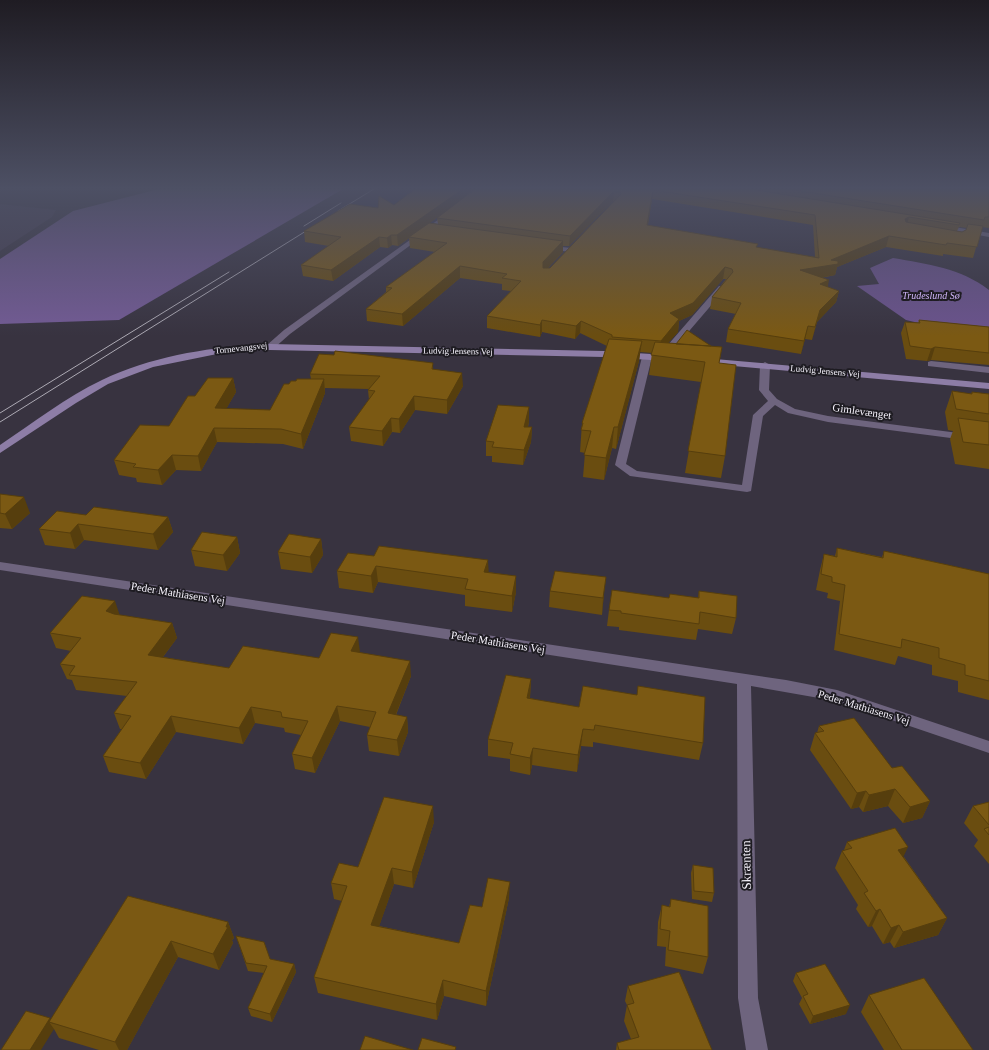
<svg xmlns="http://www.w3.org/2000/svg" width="989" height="1050" viewBox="0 0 989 1050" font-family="Georgia,serif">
<rect width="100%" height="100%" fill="#383340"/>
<path fill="#443d50" d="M0,203v1l56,6 -4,7 -52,34z"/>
<path fill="#735b95" d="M159,189h184l-224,131 -119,4v-65l73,-48z"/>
<path fill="#6b538d" d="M893,258c34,6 68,10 96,32v43l-53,-6 -30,-7 -49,-34 22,-2 -9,-16z"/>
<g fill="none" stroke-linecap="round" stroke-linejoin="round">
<path fill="#6e647e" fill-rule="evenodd" d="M449,212l5,1 -164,121 -17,15h-6v-4l17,-15z
M943,225l46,8v4l-48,-9v-2z
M543,245l28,3 4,2 -4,2 -25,-3 -4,-2z
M719,286l7,2 -60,70h-6v-4z
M647,354l5,3 -26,107 11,7 105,14 11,-70 15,-14 -9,-11 1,-25 5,-3 5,3 -1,25 8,9 18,10 33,7 161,21v6l-161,-21 -40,-9 -13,-8 -12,11 -12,75 -4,1 -117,-16 -15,-11 27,-108z
M931,361l58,6v6l-61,-7v-4z
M0,562l786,118 51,10 152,51v12l-153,-52 -85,-15 7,312 10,52h-22l-8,-52 -1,-314 -737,-114z"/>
<path fill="#8d7da6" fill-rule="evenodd" d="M270,344l334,7 63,4 5,3 -5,3 -63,-4 -334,-7 -48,3 -69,14 -45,17 -32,19 -76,50v-8c33,-22 66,-48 102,-65 53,-25 110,-33 168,-36z
M703,358l286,25v6l-289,-26v-4z"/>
<path stroke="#adaab4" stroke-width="1" d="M338,211l36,-22
M304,226l37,-23
M0,413l229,-141
M0,422l314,-196"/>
</g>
<path fill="#6a4d10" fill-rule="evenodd" d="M475,189h514v39l-7,-1 -9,31 -30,-4v2l-57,-9 -49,20 -2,8 -14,3 7,9 11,4 -3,11 -19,20 -5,18 -7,-1 -4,15 -75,-12 2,-13 8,-15 -26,-5 2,-12 14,-18h-3l-31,36 -13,6 -1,11 -10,11 54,4 -3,16 6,93 -4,22 -36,-5 16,-91 -52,-7 3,-22 -12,-1 -1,9 -23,88 -4,-1 -8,32 -21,-3 2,-24 -5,-1 2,-29 25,-77 -27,-13 -5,6 -33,-7 -2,5 -53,-9v-12l24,-25 -9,-1v-6l-42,-6 -57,48 -36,-5 -1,-12 20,-17v-5l49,-35 -25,-4 -1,-10 -11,8 -6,-1 -4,3 -8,-1 -47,34 -30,-5 -2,-11 28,-19 -24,-4 -1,-11 74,-23 16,-3zM652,199l161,26 2,32 -57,-9 -110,-23zM613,201h1l-64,67h-2l15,-16v-6h6zM442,214l-5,4 1,6 -9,-1zM959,227l8,1 -1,2 -4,2 -5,-1z
M919,320l70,7v38l-58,-5 -4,1 -21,-2 -5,-26 4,-11 13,1z
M433,363v7l30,16 -16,28 -32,-4 -15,23 -8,-1 -9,14 -32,-5 -2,-14 20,-27 -1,-10 1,-1 -44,-1v5l-22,56 -20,-5 -66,-2 -16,29 -25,-1 -14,15 -25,-3 -1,-4 -17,-3 -5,-15 55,-34 26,-30 38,-18 3,14 -10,17 44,1 19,-26 7,-3 15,-2 -1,-5z
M952,391l19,3 1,-2 17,2v75l-34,-5 -5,-25 3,-8 -5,-1 -3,-18z
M529,422l-1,5h4l-1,15 -8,23 -31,-3v-6h-6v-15z
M0,494l30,19 -18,16 -12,-1z
M86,515l82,2 5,15 -15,18 -74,-10 -9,9 -30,-4 -6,-16z
M237,537l3,16 -13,18 -32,-5 -4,-16z
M321,539l2,16 -11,18 -31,-4 -3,-17z
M837,548l45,9 2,-6 105,23v126l-31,-8v-11l-26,-6v-10l-34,-9 -3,9 -61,-15 6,-49 -13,-3 1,-5 -12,-3 4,-20 4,-16 11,2z
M374,556l114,4v12l28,4v16l-4,20 -47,-6v-11l-87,-13 -5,11 -34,-5 -2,-17z
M550,591l54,2 -2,22 -53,-8z
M699,591l37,27 -4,16 -34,-5 -2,11 -77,-10v-3l-12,-1 2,-16 60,-12 1,-4 28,4z
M120,615l52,8 5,15 -14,19 66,11 90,-10 41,-6 -1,1 52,23 -15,39 11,2 1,15 -9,24 -30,-5 -2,-16 3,-8 -30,-6 -25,52 -20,-4 -3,-15 9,-19 -16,-3 -1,-4 -29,-5 -12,21 -67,-12 -30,47 -37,-7 -6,-16 19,-27h-2l-6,-16 13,-17 -51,-6 -4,-10 -5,-1 -7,-15 11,-13 -15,-3 -6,-15z
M531,679l-1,19 173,45 -4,17 -106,-18v5l-12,-1 -4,26 -45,-7 -2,10 -20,-4v-12l-22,-3v-17z
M819,726l73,42 38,33 -8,17 -19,5 -15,-17 -25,6 -4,-5 -8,2 -41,-59 5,-17h2z
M989,802v62l-15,-18 4,-6 -14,-17 9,-17z
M434,822l-21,66 -19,-4 -15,42 80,17 23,-36 27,-9 -23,108 -42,-10 -7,24 -119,-27 -4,-16 28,-76 -8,-2 -3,-16z
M847,842l57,15 43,61 -9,17 -44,13 -4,-6 -7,2 -11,-18 -4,1 -12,-18 2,-4 -23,-37 7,-17 2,-1z
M693,865l21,28 -2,9 -20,-3 -1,-26z
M128,896l100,26 6,16 -2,2 1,3 -14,27 -41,-13 -51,93h-28l-40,-12 -5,-9 -53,21 50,-31z
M671,899l37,58 -5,17 -38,-8 1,-19 -9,-1 1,-24 4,-17 7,2z
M236,936l34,23 24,5 2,8 -24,50 -21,-6 -3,-8 16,-35 -16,-2z
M796,973l50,41 -36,10 -11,-20 3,-6 -9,-17z
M628,986l84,64h-96l1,-7 14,-4 -7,-18 3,-16 -2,-4z
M869,995l104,55h-89l-23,-38z"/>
<path fill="#563e0d" d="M463,189h12l-5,5 -72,52 -1,-11z
M653,190l-1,9 -6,37 1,-11z
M614,191l-1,10 -44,45 1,-10z
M909,217l-3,11 -1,-9z
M391,235l1,10 -4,3 -1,-10z
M889,236l-3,11 -49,20 -2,8 -37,7 2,-12 31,-10z
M379,237l1,10 -47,34 -2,-11z
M563,241v11l-20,21v-11z
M460,266v12l-57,48 -1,-12z
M725,267l-2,12 -31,36 -13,6 -1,11 -19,21 2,-12 9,-28z
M829,280l-2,12 -7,-8z
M839,291l-3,11 -19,20 -5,18 8,-30z
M542,320v12l-2,5v-12z
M581,321l-1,12 -5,6 1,-13z
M808,326l-3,13 -4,15 3,-13z
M642,341l-3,20 -23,88 2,-22z
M935,347l-4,13 -4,1 4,-12z
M462,373l1,13 -16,28v-14z
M233,378l3,14 -18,31 -3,-15z
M324,379l1,14 -22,56 -2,-15z
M414,396l1,14 -15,23 -1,-14z
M529,407v15l-5,19v-14z
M391,418l1,14 -9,14 -1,-15z
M532,427l-1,15 -8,23 1,-15z
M614,427l-2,21 -8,32 2,-22z
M214,428l3,14 -16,29 -3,-15z
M172,455l4,15 -14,15 -4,-15z
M24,497l6,16 -18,16 -7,-15z
M168,517l5,15 -15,18 -5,-16z
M78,524l6,16 -9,9 -5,-16z
M237,537l3,16 -13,18 -4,-16z
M321,539l2,16 -11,18 -2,-16z
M488,560l1,17 -5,-5z
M376,566l2,16 -5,11 -2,-17z
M516,576v16l-4,20v-16z
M606,577l-2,16 -2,22 1,-17z
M115,601l5,15 -14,-5z
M172,623l5,15 -24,32 -5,-15z
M358,637l2,15 -7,15 -2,-16z
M410,661l1,15 -21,53 -2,-16z
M531,679l-1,17 -4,19 1,-17z
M337,706l3,15 -25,52 -3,-15z
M251,707l4,16 -12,21 -4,-16z
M171,716l5,16 -30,47 -6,-16z
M407,717l1,15 -9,24 -2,-16z
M583,729l-2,17 -4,26 1,-17z
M533,748l-1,17 -2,10v-17z
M895,789l-7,17 -25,6 6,-17z
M866,791l-7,16 -8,2 6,-16z
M930,801l-8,17 -19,5 7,-16z
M433,806l1,16 -21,66 -1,-16z
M908,847l-8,17 -2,-14z
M392,868l2,16 -20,57 -3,-16z
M510,882l-1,16 -23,108v-15z
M880,909l-8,17 -4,1 8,-16z
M947,918l-9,17 -44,13 9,-16z
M228,922l6,16 -2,2 1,3 -14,27 -6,-16z
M899,925l-9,17 -7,2 8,-16z
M171,941l7,16 -51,93h-8l-4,-8z
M294,964l2,8 -24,50 -2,-8z
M443,980l1,16 -7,24 -1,-16z
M850,1005l-4,9 -36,10 3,-8z
M50,1018l4,6 -5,-2 5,7 -13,21h-11z"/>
<path fill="#7b5913" stroke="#563e0d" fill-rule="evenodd" d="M415,189h48l-66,46h-6l-4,3 -8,-1 -48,33 -30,-5 40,-28 -37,-6 46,-27 28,4 1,-12 15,9z
M475,189h275l210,34 -1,2 -50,-8 -4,2 1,3 56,10 4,-2 2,-6 15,2 -6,21 -30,-4 -1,2 -57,-9 -58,24 7,1v3l-38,6 29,10 -9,4 19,7 -19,19 -5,17 -7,-1 -4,15 -76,-12 13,-26 -29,-6 21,-25 -1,-3 -7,-2 -32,36 -23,10 9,6 -18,22 -49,-4v-2l-31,-14 -5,5 -34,-6 -2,5 -53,-9 34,-35 -19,-3 5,-4 -47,-8 -58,48 -36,-5 26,-21 -6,-1 61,-44 -38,-6 20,-14 134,18 -20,21v6h7l71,-74 -1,-2 -6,-1 -44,45 -133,-18zM653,190l162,25 4,43 -63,-11 2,-3 -111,-19z
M788,189h201v28h-4l-1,3z
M919,320l70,7v26l-54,-6 -4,2 -21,-3 -5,-24 15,1z
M687,330l24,16 -35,-2z
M609,339l33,2 -24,86h-4l-8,31 -22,-3 7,-24 -10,-1 2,-7h-1z
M655,342l67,5 -3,16 17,2 -11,91 -37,-5 17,-89 -54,-7z
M335,351l98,12 -1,6 30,4 -15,27 -33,-4 -15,23 -8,-1 -9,13 -33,-4 26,-36 -7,-1 12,-14 -70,-2 9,-20 15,1z
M208,378h25l-18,30 55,2 14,-26h5l2,-3h5l1,-2h27l-23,55 -20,-5 -67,-1 -16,28 -26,-1 -14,15 -25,-3 3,-3 -22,-4 26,-35 29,1 19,-30h7z
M952,391l20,3v-2l17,2v20l-33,-5z
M498,405l31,2 -5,20h8l-8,23 -32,-3 2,-5 -8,-1z
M958,418l31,4v23l-26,-3z
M0,494l24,3 -19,17 -5,-1z
M94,507l74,10 -15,17 -75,-10 -8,9 -31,-4 18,-18 29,4z
M202,532l35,5 -14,18 -32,-5z
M289,534l32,5 -11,18 -32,-5z
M379,546l109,14 -4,12 32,4 -4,20 -47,-7 3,-10 -92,-13 -5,10 -34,-5 11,-18 26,3z
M837,548l46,10 1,-7 105,23v107l-24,-6v-10l-26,-7v-10l-37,-9 -1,9 -62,-14 6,-49 -13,-3v-5l-11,-3 3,-20 13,3z
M555,571l51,6 -3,21 -53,-7z
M612,590l57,8 1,-4 29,4v-7l38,5 -1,22 -36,-6 -1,12 -78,-11v-2l-12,-1z
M82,596l33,5 -9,10 8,3 58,9 -24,32 81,13 14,-22 76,12 12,-25 27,4 -7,14 59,10 -22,52 19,4 -10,23 -30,-5 9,-23 -39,-6 -25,52 -20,-4 16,-33 -26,-4 -1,-5 -30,-5 -12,21 -68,-12 -31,47 -37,-7 28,-40 -17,-3 23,-31 -68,-7 6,-9 -15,-2 21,-26 -31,-5z
M506,675l25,4 -4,19 52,9 4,-21 54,9 1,-9 67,11 -2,46 -108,-18 -1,5 -11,-1 -5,26 -45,-7 -3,10 -20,-4 3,-11 -25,-4z
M854,718l38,50 10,-2 28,35 -20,6 -15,-18 -26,6 -3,-4 -9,2 -42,-60 9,-2 -5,-5z
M384,797l49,9 -21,66 -20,-4 -21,57 88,18 11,-38 12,2 6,-29 22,4 -24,109 -43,-11 -7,24 -122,-27 33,-91 -16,-3 8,-20 19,4z
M989,802v23l-16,-19z
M989,827v8l-5,-6z
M895,828l13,19 -10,3 49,68 -44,14 -4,-7 -8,3 -11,-19 -4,2 -12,-18 4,-2 -26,-40 10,-3 -5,-6z
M693,865l20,3 1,25 -20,-2z
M128,896l100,26 -2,5h2l-15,27 -42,-13 -56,101 -66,-20z
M671,899l37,7v51l-40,-7 2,-19 -10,-2 2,-24 8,2z
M236,936l28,6 6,17 24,5 -24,50 -22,-6 19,-42 -21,-3z
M825,964l25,41 -37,11 -10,-20 5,-2 -12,-21z
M679,972l33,78h-93l-2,-7 22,-6 -12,-32 7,-2 -6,-17z
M924,978l49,72h-71l-33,-55z
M26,1011l24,7 -20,32h-29z
M365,1036l48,14h-53z
M422,1038l34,9 -1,3h-37z"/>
<linearGradient id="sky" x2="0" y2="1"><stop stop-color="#1f1c23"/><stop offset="0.56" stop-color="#4d5064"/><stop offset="1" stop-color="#4d5064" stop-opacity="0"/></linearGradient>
<rect width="989" height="336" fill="url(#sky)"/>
<g text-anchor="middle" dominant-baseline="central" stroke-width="4" stroke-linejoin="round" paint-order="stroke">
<g font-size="9" fill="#f5f2fb" stroke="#1e1c22">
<text transform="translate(241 348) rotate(-6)">Tornevangsvej</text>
<text transform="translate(458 351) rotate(1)">Ludvig Jensens Vej</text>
<text transform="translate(825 371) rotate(5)">Ludvig Jensens Vej</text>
</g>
<g font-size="10" font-style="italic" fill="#ceb4f8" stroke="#1e1c22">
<text x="931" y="295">Trudeslund Sø</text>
</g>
<g font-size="11" fill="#f5f2fb" stroke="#1e1c22">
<text transform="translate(862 411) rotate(8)">Gimlevænget</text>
<text transform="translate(178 593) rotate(9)">Peder Mathiasens Vej</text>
<text transform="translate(498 642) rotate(9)">Peder Mathiasens Vej</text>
<text transform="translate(864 707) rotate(17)">Peder Mathiasens Vej</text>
</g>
<g font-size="13" fill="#f5f2fb" stroke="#1e1c22">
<text transform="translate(746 865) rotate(-91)">Skrænten</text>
</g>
</g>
</svg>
